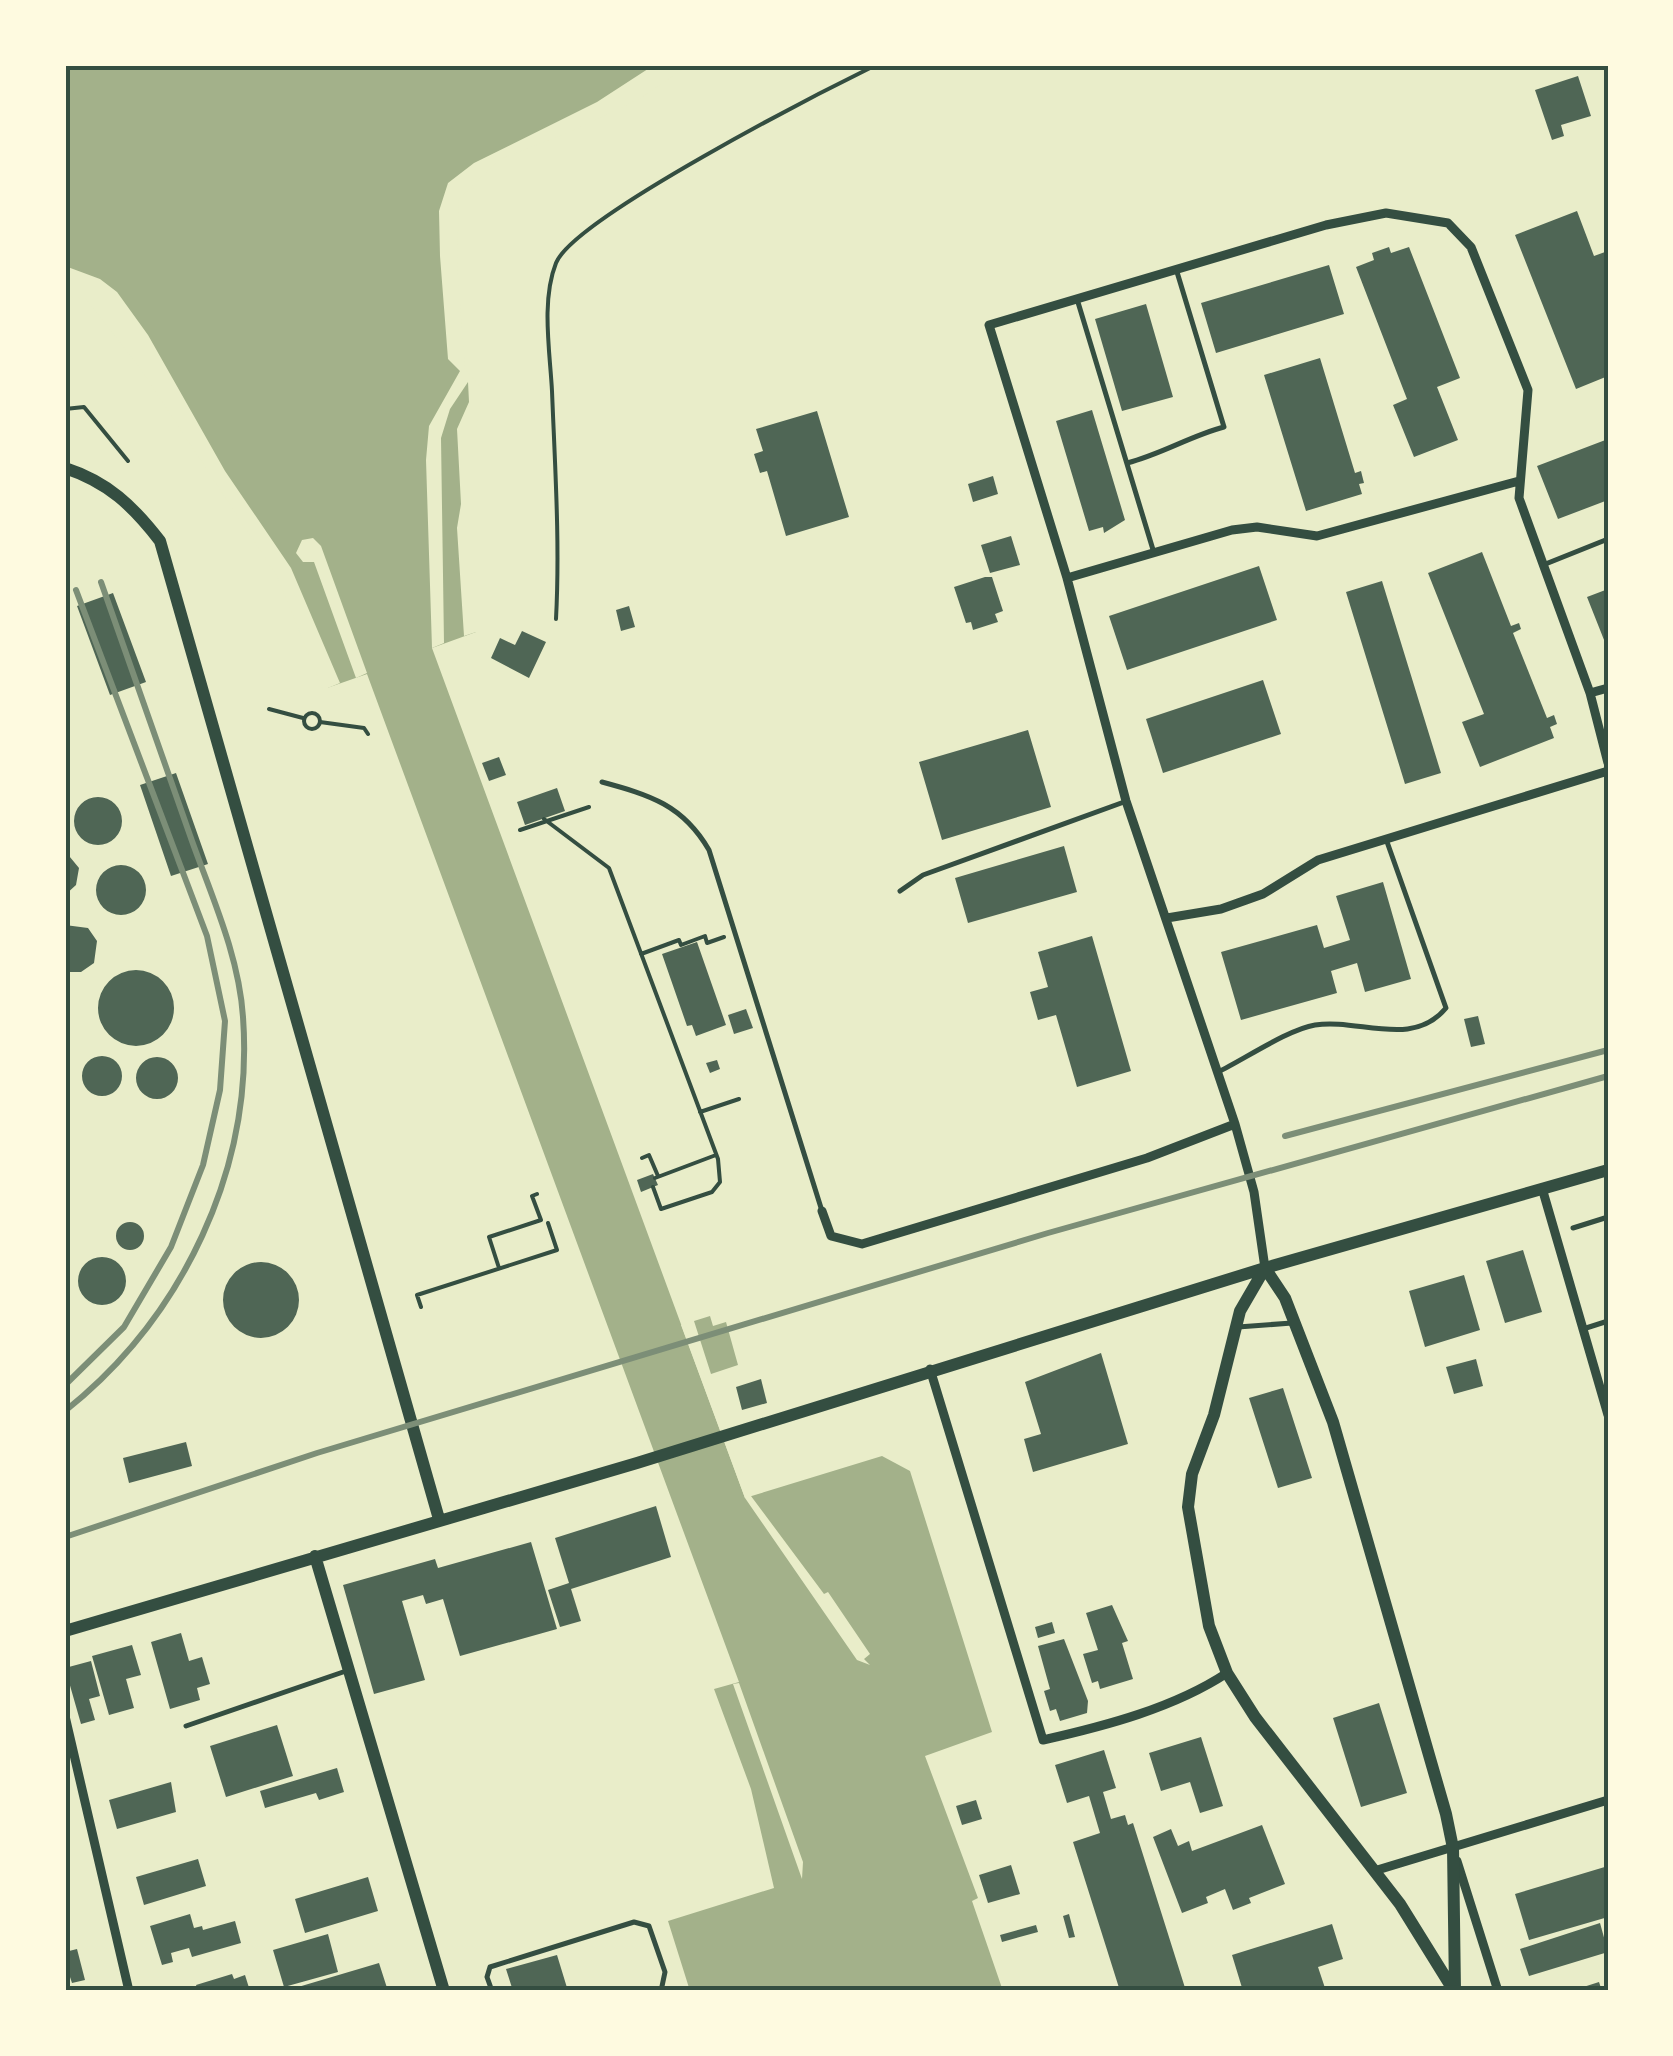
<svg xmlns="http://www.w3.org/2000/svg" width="1673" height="2056" viewBox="0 0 1673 2056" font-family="'DejaVu Sans',sans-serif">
<rect width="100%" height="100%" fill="#e9edc9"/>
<path fill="#a3b18a" d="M65,65h619l-187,90 -43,42 6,174 18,19 -7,41 5,201 -44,16 313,850 137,-42 28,15 82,261 -67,24 53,142 -6,3 31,90h-313l-22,-70 106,-33 -23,-99 -37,-100 25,-7 -372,-1008 -40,14 -46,-114 -137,-209 -56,-71 -23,-3z
M710,1316l3,10 13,-4 12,43 -27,9 -17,-53z"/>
<path fill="#e9edc9" d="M654,65h35l-50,34 -71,34 -68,26 -41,40 -2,64 8,106 18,21 -7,42v200l-12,4 -7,-108 4,-24 -4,-75 12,-27 -1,-20 -18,27 -9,29 3,205 -12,5 -6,-188 3,-34 31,-55 -12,-12 -8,-103 -1,-45 9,-28 26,-20 123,-61z
M65,266l35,13 17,13 31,43 77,136 66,97 49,115 -17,7 -46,-114 -137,-208 -54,-69 -21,-3z
M313,538l8,8 46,127 -11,5 -42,-116h-11l-7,-9 6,-13z
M686,1323l62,169 76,102 4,-2 42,62 -6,5 6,6 -13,-5 -112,-162 -64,-173z
M610,1340l20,52 32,92 -4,2 -53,-144z
M739,1683l64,179 -1,17 -69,-195z"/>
<path fill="#4f6655" d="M1578,76l13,40 -30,9 3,11 -12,4 -17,-50z
M1577,211l17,45 11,-4 3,7v117l-32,13 -61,-154z
M1389,247l2,6 18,-6 51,131 -23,9 21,53 -44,17 -21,-52 14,-6 -51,-132 18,-7 -2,-7z
M1329,265l15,49 -128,39 -15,-50z
M1146,304l27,93 -51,14 -27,-92z
M1320,358l35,115 6,-2 3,12 -5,1 3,10 -56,17 -42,-136z
M1092,410l33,110 -21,13 -1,-6 -14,4 -33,-110z
M817,411l32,106 -63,19 -19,-65 -7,2 -6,-19 9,-3 -7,-22z
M1608,439v61l-50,19 -21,-53z
M993,476l5,18 -25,8 -5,-18z
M1011,536l9,29 -30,8 -9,-28z
M1482,552l29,74 8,-3 2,6 -8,4 34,85 7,-3 3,9 -7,3 4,11 -74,29 -18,-45 22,-8 -56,-141z
M1259,566l18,54 -150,50 -18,-54z
M985,577h7l11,34 -8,3 3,8 -25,8 -2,-8 -5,1 -12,-36z
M1382,581l59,192 -36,11 -59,-192z
M1608,589v61l-21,-53z
M113,593l33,89 -36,13 -33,-89z
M629,606l6,21 -14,4 -5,-21z
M522,631l24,11 -17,36 -38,-20 9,-20 15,7z
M1263,680l18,54 -118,39 -17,-54z
M1028,730l23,77 -109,33 -23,-78z
M499,757l7,18 -17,6 -7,-18z
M176,773l32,91 -37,12 -31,-91z
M557,788l8,23 -40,14 -8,-23z
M74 821a24 24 0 1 1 48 0a24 24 0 1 1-48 0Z
M1064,846l13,46 -109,31 -13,-45z
M65,851l14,17 -3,17 -11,10z
M96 890a25 25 0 1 1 50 0a25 25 0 1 1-50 0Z
M1383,882l28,97 -46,13 -8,-29 -26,8 6,22 -96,27 -20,-68 96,-27 7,23 26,-8 -14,-44z
M65,925l23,3 9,13 -3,22 -13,9h-16z
M1092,936l39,135 -54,16 -21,-72 -18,5 -8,-28 18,-5 -10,-35z
M697,942l29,83 -30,11 -4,-11 -5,1 -25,-72z
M98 1008a38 38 0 1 1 76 0a38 38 0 1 1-76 0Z
M746,1009l7,19 -19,6 -6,-19z
M1478,1016l7,28 -14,3 -7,-28z
M82 1076a20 20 0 1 1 40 0a20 20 0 1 1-40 0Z
M136 1078a21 21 0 1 1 42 0a21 21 0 1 1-42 0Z
M717,1060l3,9 -10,4 -4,-10z
M653,1174l5,11 -17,7 -4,-12z
M116 1236a14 14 0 1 1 28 0a14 14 0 1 1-28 0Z
M1523,1250l19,62 -37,11 -19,-62z
M78 1281a24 24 0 1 1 48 0a24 24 0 1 1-48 0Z
M223 1300a38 38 0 1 1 76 0a38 38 0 1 1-76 0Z
M1464,1275l16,55 -55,17 -16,-56z
M1101,1353l27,91 -95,28 -9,-33 17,-5 -16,-52z
M1476,1359l7,27 -29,8 -8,-27z
M761,1379l6,24 -25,7 -6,-23z
M1283,1388l29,90 -34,10 -29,-90z
M186,1442l6,24 -63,17 -6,-25z
M656,1506l15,51 -100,32 10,32 -21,6 -12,-37 21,-7 -14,-45z
M531,1542l26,87 -97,27 -17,-57 -17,5 -3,-9 -21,6 23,79 -51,14 -31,-109 92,-26 3,9z
M1112,1605l16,36 -6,2 11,36 -33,10 -2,-8 -6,2 -9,-29 15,-4 -12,-37z
M1052,1622l3,11 -17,5 -3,-11z
M181,1633l8,28 13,-4 8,27 -13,4 3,12 -30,9 -19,-67z
M1064,1639l24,62 -1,12 -27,8 -4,-12 -6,2 -6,-20 6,-2 -12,-43z
M132,1645l9,30 -15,4 8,29 -25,7 -17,-59z
M91,1661l9,35 -11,3 6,21 -14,4 -16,-56z
M1379,1703l28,90 -46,14 -28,-89z
M277,1725l16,51 -67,21 -16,-51z
M1201,1737l22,69 -23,7 -10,-31 -29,9 -12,-38z
M1104,1750l12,38 -13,4 8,27 14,-4 3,10 5,-2 53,168h-66l-47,-149 27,-9 -11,-37 -22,7 -12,-38z
M337,1768l7,24 -25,8 -3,-7 -51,15 -5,-17z
M171,1782l5,30 -59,17 -8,-29z
M976,1800l6,19 -20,6 -6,-19z
M1262,1825l23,59 -36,14 2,5 -18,7 -8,-21 -19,8 2,6 -26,10 -29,-76 18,-8 7,17 11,-5 3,10z
M198,1859l8,27 -62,19 -8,-28z
M1011,1865l9,29 -32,9 -9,-28z
M1608,1866v51l-79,23 -14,-46z
M368,1877l10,34 -73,22 -10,-34z
M190,1914l4,14 8,-2 1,4 32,-9 6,22 -49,14 -3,-9 -18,5 2,9 -11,3 -12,-39z
M1069,1914l6,23 -6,1 -6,-22z
M1600,1923l8,29 -79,24 -9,-27z
M1332,1924l11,35 -25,8 8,24h-83l-11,-36z
M1036,1925l2,7 -36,10 -2,-7z
M328,1934l10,38 -54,15 -11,-37z
M77,1949l8,31 -13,3 -3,-9 -4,1v-23z
M557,1955l11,36h-55l-7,-22z
M379,1963l9,28h-100v-1z
M232,1974l2,5 11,-4 5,16h-52l-2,-6z
M1599,1982l3,9h-28v-1z"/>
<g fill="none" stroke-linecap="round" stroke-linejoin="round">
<path stroke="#344e41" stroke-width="4" d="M65,409l19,-2 44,54
M556,619c4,-76 -1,-152 -4,-228 -2,-39 -11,-90 4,-128 18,-45 265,-171 320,-198
M269,709l34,9
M304 721a8 8 0 1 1 16 0a8 8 0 1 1-16 0Z
M320,722l44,6 4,6
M544,819l65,49 109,291 2,23 -8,10 -51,17 -8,-22
M520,830l69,-23
M641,954l38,-14 2,5 24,-9 2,7 17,-6
M700,1112l39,-13
M642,1158l7,-3 9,21
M655,1178l61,-23
M499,1268l-10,-31 52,-17 -9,-24 5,-2
M421,1307l-4,-12 140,-45 -9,-27"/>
<path stroke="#344e41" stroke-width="5" d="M1077,299l77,254
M1127,463c35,-9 63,-27 97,-36l-47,-155
M1543,565l65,-26
M602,782c48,13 81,23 107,68l113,361
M900,891l23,-16 201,-73
M1218,1072c25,-12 71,-43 97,-47 44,-7 97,24 131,-17l-60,-169
M1573,1228l35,-11
M1238,1327l54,-4
M1583,1329l25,-8
M186,1726l160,-55
M492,1991l-5,-14 3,-10 144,-45 15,4 16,46 -4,19"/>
<path stroke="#344e41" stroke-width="9" d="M1067,578l165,-48 25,-3 60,9 202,-55
M1590,693l18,-5
M1167,918l54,-9 42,-15 55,-34 290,-89
M1542,1188l66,227
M822,1211l9,25 31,8 285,-86 88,-34
M1265,1268l-11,-76 -19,-68 -109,-323 -59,-223 -78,-253 337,-100 60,-12 62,10 23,24 57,143 -9,108 71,195 18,70
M930,1369l113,371c62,-14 131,-32 184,-67
M65,1716l64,275
M1457,1861l41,130
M1374,1871l234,-71"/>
<path stroke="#344e41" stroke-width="12" d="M65,468c43,14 68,38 95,73l279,978
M315,1556l129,435
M65,1631l572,-168 628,-195 343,-98
M1454,1991l-54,-87 -145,-187 -28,-44 -18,-47 -21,-119 4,-33 22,-59 26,-104 25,-43 20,30 48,124 113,392 7,34 2,143"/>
<path stroke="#7c8e77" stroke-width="6" d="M1285,1136l323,-86
M65,1385l59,-58 47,-80 32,-82 17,-75 5,-69 -18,-85 -131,-346
M65,1411c118,-94 189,-243 178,-394 -4,-61 -31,-120 -51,-176 -30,-86 -60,-172 -91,-259
M65,1537l252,-84 731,-220 560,-157"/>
</g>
<rect width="1673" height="2056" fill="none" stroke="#fefae0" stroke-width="135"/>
<rect x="68" y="68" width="1538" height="1920" fill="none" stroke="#344e41" stroke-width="4"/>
</svg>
